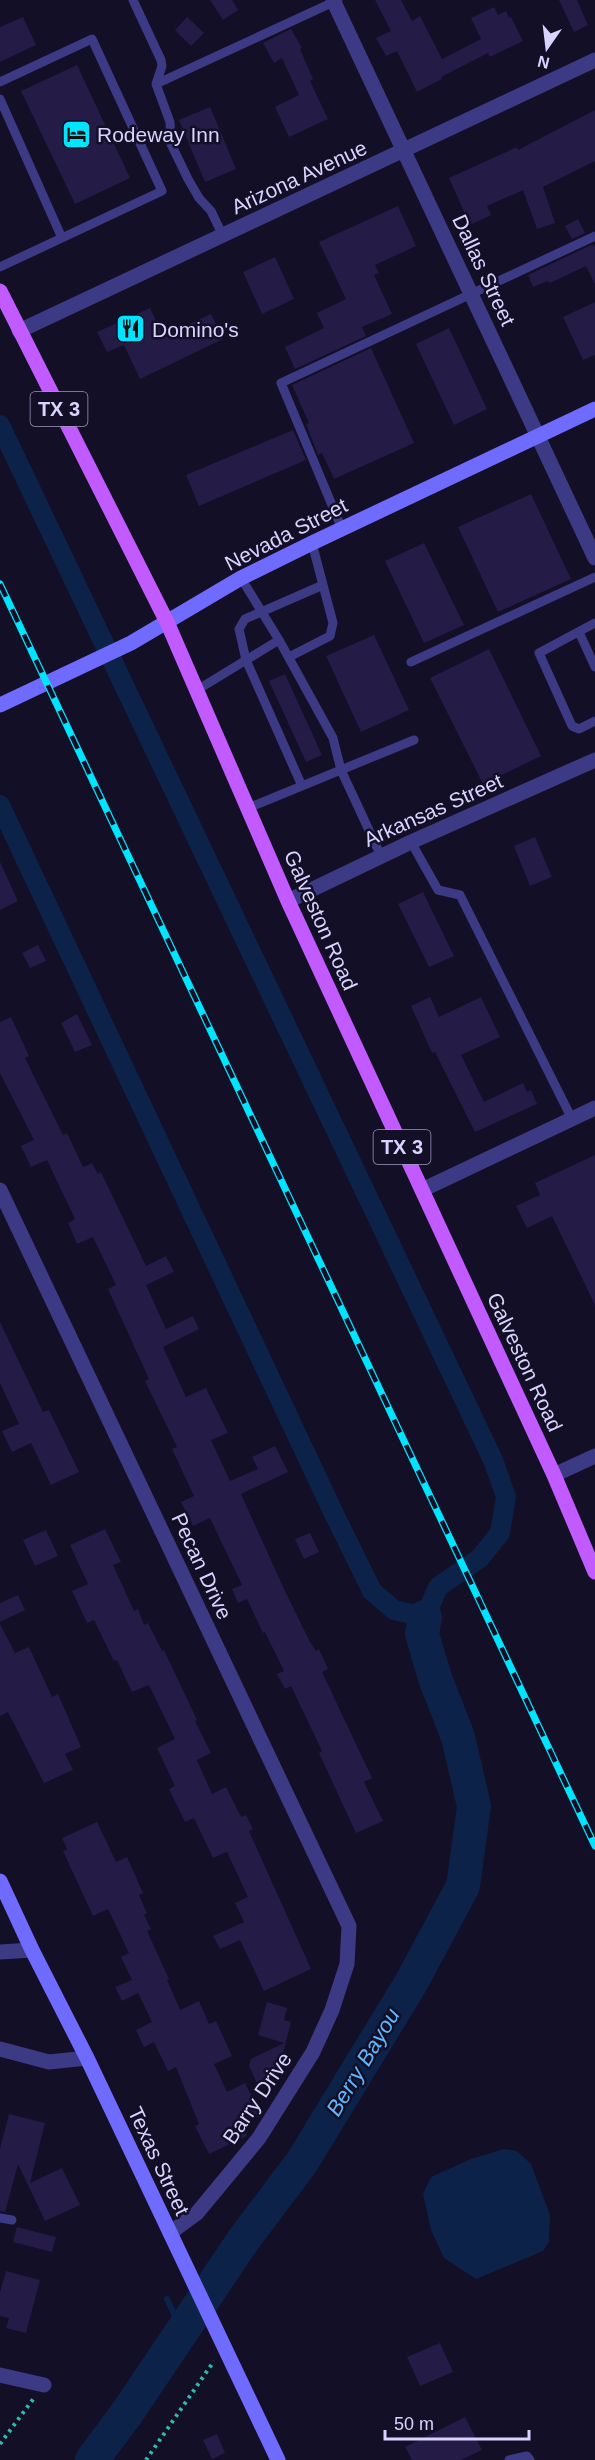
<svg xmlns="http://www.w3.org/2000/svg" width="595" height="2460" viewBox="0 0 595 2460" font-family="Helvetica,sans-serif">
<rect width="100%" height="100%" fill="#130f26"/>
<path fill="#0c2248" d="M504,2149l13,2 14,13 19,51 -1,27 -6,9 -67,28 -32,-21 -13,-28 -8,-36 8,-17 40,-18z"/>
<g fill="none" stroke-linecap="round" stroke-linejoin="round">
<path stroke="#0c2248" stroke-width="6" d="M167,2299l15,32"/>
<path stroke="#0c2248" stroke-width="20" d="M0,425l493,1035 13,37 -6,36 -20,25 -42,29 -13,30 -31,-7 -22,-19 -36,-73 -336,-713"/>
<path stroke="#0c2248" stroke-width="34" d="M92,2460l35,-47 117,-174 58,-77 109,-179 52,-97 11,-80 -16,-69 -23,-59 -13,-44 3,-17"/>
</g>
<path fill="#241b47" d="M210,0h22l6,10 -15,10z
M375,0h26l11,21 8,-5 22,43 39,-20 -10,-21 23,-11 4,8 8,-4 3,7 2,-1 12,24 -33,16 -2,-4 -47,24 1,2 -25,13 -20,-41 -11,5 -10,-18 15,-7z
M559,0h18l11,25 -14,7z
M23,17l13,28 -36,17v-35z
M187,17l17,16 -13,13 -16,-16z
M291,29l11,19 -2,1 13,30 -3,2 18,38 -39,18 -14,-30 24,-12 -17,-37 -8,5 -11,-20z
M77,65l53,113 -55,26 -54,-113z
M210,107l26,62 -31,13 -26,-62z
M595,110v51l-52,26 12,36 -18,6 -14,-39 -36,16 4,9 -21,10 -21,-47 68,-31 1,3z
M398,206l18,40 -41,19 4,8 -5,2 18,39 -30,13 4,9 -71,33 -10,-22 39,-19 -7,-15 29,-14 -27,-57z
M578,219l7,14 -13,6 -7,-13z
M591,245l4,1v38l-9,-18 -36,17 -2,-2 -15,6 -5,-12z
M275,257l19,42 -32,15 -19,-42z
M595,302v53l-12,5 -20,-43z
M150,308l13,28 48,-22 12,25 -83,40 -16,-34 -17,7 -10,-20z
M449,328l38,81 -33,16 -38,-81z
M371,348l43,95 -80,36 -12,-26 -4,2 -12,-31 3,-1 -17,-38z
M293,430l13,30 -107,46 -13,-31z
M531,494l40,85 -73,33 -40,-85z
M424,543l40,82 -40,18 -39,-82z
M374,635l35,75 -48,22 -35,-76z
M489,649l52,107 -58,28 -53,-106z
M285,674l37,81 -16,7 -37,-81z
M535,837l17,40 -22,9 -16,-40z
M0,862l18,39 -18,9z
M423,892l31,64 -25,11 -31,-63z
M38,945l8,16 -16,7 -8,-15z
M430,997l9,20 42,-20 19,40 -39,18 23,47 39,-19 4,9 4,-2 6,14 -62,28 -40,-80 -3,1 -21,-47z
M77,1014l15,31 -17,7 -14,-29z
M11,1017l18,39 -4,2 38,77 4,-2 16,34 9,-4 6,11 3,-2 45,94 20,-10 8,16 -28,13 20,44 27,-13 6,13 -36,18 23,50 20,-9 22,45 -17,7 19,41 28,-12 -6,-12 23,-11 13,26 -47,22 43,95 26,53 6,9 3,-2 9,20 -6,3 50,106 -8,4 19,39 -27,12 -37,-80 3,-2 -31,-65 -6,3 -8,-15 7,-3 -19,-39 -2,1 -16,-34 -9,4 -6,-14 10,-4 -32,-67 -17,8 -12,-24 13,-6 -22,-47 5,-2 -32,-66 4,-2 -41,-90 8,-4 -23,-48 -16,7 -9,-21 7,-4 -28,-59 -16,7 -10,-21 13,-6 -34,-67v-51z
M595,1155v150l-43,-89 -25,12 -11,-22 24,-11 -5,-12z
M0,1322l43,90 6,-2 30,62 -28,13 -20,-42 -19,9 -10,-21 17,-7 -19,-41z
M105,1529l16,33 -8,3 21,46 4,-2 6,16 4,-2 14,28 2,-1 33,70 -2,1 16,32 -14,7 15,34 14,-7 15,30 5,-2 7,14 -4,2 62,138 -47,22 -24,-51 -20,9 -7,-13 31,-14 -9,-19 13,-6 -21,-45 -14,6 -19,-40 -9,4 -16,-33 6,-3 -18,-38 18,-9 -26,-54 -17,7 -15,-32 -3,1 -20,-41 -7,3 -15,-32 16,-7 -18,-39z
M46,1530l12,26 -23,10 -12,-26z
M310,1533l9,19 -15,7 -9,-20z
M18,1595l7,15 -25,12v-19z
M0,1624l15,29 14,-6 23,50 6,-3 23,53 -16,7 8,16 -29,13 -36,-71 -8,4z
M97,1822l19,40 11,-5 16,36 -4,2 8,18 -3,2 7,14 -4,2 22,48 -2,1 13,30 19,-9 10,23 7,-3 16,35 -18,8 13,28 18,-9 16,32 -19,9 5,12 -38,18 -14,-28 4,-2 -23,-57 -8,4 -14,-29 -10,5 -8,-17 16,-8 -14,-29 -16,8 -7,-14 17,-7 -11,-23 8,-4 -21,-44 -15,7 -30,-65 4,-2 -5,-11z
M267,2002l20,6 -3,12 7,2 -13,51 -21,10 -8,-17 2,-7 33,-16 -26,-8z
M9,2114l36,9 -15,60 32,-15 18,37 -35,16 -27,-57 -13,48 -5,-1v-62z
M17,2227l39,10 -4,15 -39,-10z
M6,2271l34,9 -14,53 -20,-5 3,-10 -9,-2v-24z
M440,2343l13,29 -33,14 -13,-29z
M465,2417l17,33 -21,10h-49l-7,-13z
M217,2434l8,19 -13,6 -9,-19z"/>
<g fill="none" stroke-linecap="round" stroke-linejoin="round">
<path stroke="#2fb8b0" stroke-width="4" stroke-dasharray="3 4.5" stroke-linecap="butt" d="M0,2444l34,-46
M146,2460l68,-99"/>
<path stroke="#3d3a85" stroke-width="9" d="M133,0l28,60 1,6 -6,18 14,38 1,22 17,35 11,19 12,13 12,25
M0,82l92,-43 70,152 -162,76
M156,84l182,-84
M0,99l62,139
M342,529l-61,-146 314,-147
M241,578l38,62 54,98 8,32 40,86
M595,623l-56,30 33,73 7,3 16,-8
M579,632l16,35
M289,657l41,-21 3,-13 -21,-80
M411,662l184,-85
M197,690l82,-50
M302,786l-56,-126 -7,-31 6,-10 78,-34
M248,808l166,-68
M411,842l27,48 22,5 112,224
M0,2218l12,2
M509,2460l18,-4 3,4"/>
<path stroke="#3d3a85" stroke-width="15" d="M333,0l262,558
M19,331l576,-271
M288,901l123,-59 184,-82
M0,1190l349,736 -2,38 -15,46 -19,42 -54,86 -62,75 -27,20
M422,1190l173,-82
M554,1475l41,-19
M0,1952l32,-2
M0,2049l49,13 38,-4
M0,2375l44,10"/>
<path stroke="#6f6bff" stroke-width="15" d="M0,705l131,-62 110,-65 71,-35 283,-134
M0,1881l32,69 55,108 191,402"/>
<path stroke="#c25bff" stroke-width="15" d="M0,291l167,331 121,279 266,574 41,97"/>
<defs>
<path id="rail" d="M0,584l595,1262"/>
</defs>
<use href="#rail" stroke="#00e5ff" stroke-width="7"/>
<use href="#rail" stroke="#130f26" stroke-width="4.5" stroke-dasharray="14" stroke-linecap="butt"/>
</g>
<defs>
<symbol id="hotel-square" viewBox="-11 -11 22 22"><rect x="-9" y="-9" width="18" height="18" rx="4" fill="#00e5ff" stroke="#130f26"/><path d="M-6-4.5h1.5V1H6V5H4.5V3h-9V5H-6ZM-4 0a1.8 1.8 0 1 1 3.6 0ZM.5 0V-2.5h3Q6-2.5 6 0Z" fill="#111"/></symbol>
<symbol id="restaurant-square" viewBox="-11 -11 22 22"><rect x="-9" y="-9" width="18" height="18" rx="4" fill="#00e5ff" stroke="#130f26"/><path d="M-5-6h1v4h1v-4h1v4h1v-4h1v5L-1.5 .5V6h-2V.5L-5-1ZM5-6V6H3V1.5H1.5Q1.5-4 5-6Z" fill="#111"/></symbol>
</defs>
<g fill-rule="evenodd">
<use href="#hotel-square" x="60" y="118" width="33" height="33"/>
<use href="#restaurant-square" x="114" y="312" width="33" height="33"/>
</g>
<g text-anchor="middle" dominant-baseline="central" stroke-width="5" stroke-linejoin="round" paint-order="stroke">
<g fill="#130f26" stroke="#9e99be" stroke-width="1.5">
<rect x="30.5" y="392" width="57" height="34" rx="4.5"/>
<rect x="373.5" y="1130" width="57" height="34" rx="4.5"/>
</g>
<g font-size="20" font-weight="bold" fill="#d9d4ff">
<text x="59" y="409">TX 3</text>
<text x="402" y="1147">TX 3</text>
</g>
<g font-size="21" fill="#d9d4ff" stroke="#130f26" text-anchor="start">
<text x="97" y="134">Rodeway Inn</text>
<text x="152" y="329">Domino's</text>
</g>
<g font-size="21" fill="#d9d4ff" stroke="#130f26">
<text transform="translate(299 177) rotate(-25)">Arizona Avenue</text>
<text transform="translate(484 270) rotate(65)">Dallas Street</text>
<text transform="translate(286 534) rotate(-27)">Nevada Street</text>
<text transform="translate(433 810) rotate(-24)">Arkansas Street</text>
<text transform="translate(321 920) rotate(66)">Galveston Road</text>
<text transform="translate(525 1362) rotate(65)">Galveston Road</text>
<text transform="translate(202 1566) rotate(65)">Pecan Drive</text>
<text transform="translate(257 2098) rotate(-56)">Barry Drive</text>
<text transform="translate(159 2161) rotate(65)">Texas Street</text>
</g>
<g font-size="22" font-style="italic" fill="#62b6ff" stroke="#130f26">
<text transform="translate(363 2062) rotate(-59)">Berry Bayou</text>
</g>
</g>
<g transform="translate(547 48) rotate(194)" stroke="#130f26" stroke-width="4.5" paint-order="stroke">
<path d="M0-4.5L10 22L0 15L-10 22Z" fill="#d9d4ff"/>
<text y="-9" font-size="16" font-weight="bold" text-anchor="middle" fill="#d9d4ff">N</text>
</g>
<path d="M385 2430v9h144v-9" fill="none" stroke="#d9d4ff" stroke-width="3"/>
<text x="394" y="2430" font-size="18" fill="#d9d4ff" stroke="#130f26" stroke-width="4.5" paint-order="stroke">50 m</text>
</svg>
